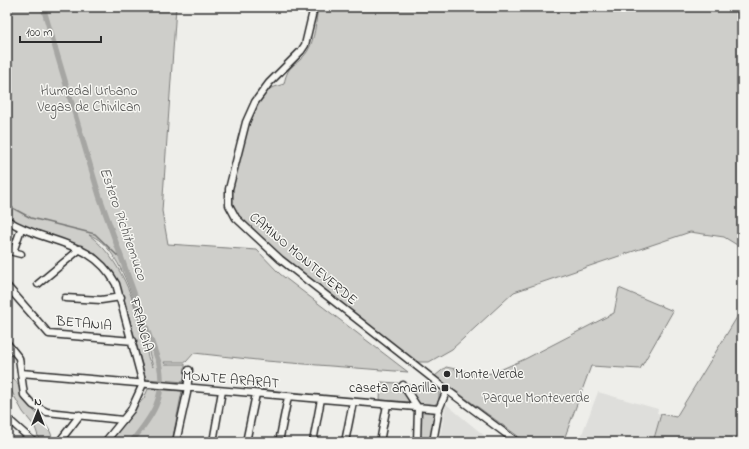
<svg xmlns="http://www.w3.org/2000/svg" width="749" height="449" viewBox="0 0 749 449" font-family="'Indie Flower',sans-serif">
<rect width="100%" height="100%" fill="#eeeeea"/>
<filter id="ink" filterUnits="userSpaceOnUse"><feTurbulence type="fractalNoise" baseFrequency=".025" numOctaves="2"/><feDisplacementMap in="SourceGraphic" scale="8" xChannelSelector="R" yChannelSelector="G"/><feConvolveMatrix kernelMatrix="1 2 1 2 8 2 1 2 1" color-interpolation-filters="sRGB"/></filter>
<g filter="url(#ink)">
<path fill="#dededb" d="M598,392l60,17 -1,4 4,1 -8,28h-74z
M446,404l46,38h-53z"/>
<path fill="#cececa" stroke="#7c7c7a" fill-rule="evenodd" d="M7,7h169l-14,204 6,33 89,6 23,24 128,98 -142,-11 -72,-8 -8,9h-22l1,2h20v18l-39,-3 -23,-83 -8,-21 -21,-23 -76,-28 -11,-8zM89,235c36,10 55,100 64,132 -7,-9 -6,-19 -9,-30 -10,-37 -23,-78 -55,-102z
M318,7h424v241l-18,-11 -34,-5 -112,38 -64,22 -62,57 -23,13h-20l-114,-96 -42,-32 -19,-19 -5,-15 3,-22 22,-74 11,-14 19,-6c4,-22 13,-17 23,-32 8,-12 9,-31 11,-45z
M619,288l54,23 -33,58 -49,-3 -28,76h-37l-91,-66 11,-9 33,7 14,-1 32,-14 89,-46z
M742,309v133h-89l8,-28 15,3z
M13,378c6,5 8,16 12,22 7,11 30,29 27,42h-12l-5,-15 -12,-15 -16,-29z
M381,382l17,1 8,10 3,9 -29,-2z
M406,385l27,1 6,7v8l-6,5c-18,-1 -18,-8 -27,-21z
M148,389l34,2 -10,51h-65l37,-44z
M420,410l17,1 -6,31h-13z"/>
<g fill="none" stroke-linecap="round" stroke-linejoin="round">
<path stroke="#757573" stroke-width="1.5" d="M7,205l24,13 64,16 30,29"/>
<path stroke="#a6a6a3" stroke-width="5.5" d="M43,7l56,188 60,168c8,33 -7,54 -28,79"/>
<defs>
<path id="minor" d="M314,7l-9,38 -4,6 -32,32 -14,19 -9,20 -17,67v16l7,13 44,41 167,131 70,52
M7,220c39,25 84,18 109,64l27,100 -12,26 -26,32
M21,254l-8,-2 8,-23
M38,284l42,-35
M7,286l42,48 84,7
M65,298l36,2 20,-3
M7,343l12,15 5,37 9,10 14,7 76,8
M21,373l418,36
M403,385l15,23 -1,34
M7,418l27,24
M59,442l21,-27
M176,442l11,-49 2,-23
M213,442l9,-51
M246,442l10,-48
M279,442l9,-45
M313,442l8,-43
M345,442l8,-40
M380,442l7,-37
M433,442l6,-33 8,-19"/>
</defs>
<use href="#minor" stroke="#2b2b2b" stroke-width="9"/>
<use href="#minor" stroke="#f6f6f2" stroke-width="6"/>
</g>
</g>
<g fill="#2b2b2b" stroke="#f6f6f2" stroke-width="1.5">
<circle cx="447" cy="374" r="4"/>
<rect x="441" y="384" width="8" height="8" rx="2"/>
</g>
<g text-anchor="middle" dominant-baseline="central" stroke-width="3" stroke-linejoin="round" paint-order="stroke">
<g font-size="14" fill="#545453" stroke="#f6f6f2">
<text x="89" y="91">Humedal Urbano<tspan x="89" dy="16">Vegas de Chivilcan</tspan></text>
<text x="536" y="398">Parque Monteverde</text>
</g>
<g font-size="14" fill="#2b2b2b" stroke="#f6f6f2">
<text transform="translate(303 259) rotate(40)">CAMINO MONTEVERDE</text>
<text transform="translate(84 324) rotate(5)">BETANIA</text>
<text transform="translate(141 325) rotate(75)">FRANCIA</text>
<text transform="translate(231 380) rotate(5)">MONTE ARARAT</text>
</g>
<g font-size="14" fill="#2b2b2b" stroke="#f6f6f2" text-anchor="start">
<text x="455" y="374">Monte Verde</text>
<text x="437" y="388" text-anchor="end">caseta amarilla</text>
</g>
<g font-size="15" font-style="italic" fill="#565655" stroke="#f6f6f2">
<text transform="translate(123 224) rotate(71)">Estero Pichitemuco</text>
</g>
</g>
<rect width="749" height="449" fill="none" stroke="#f6f6f2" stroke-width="24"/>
<rect x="12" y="12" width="725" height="425" fill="none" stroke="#2b2b2b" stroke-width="1.5" filter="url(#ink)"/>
<g transform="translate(38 411)" stroke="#f6f6f2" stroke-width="3" paint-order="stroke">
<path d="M0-3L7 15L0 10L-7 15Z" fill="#2b2b2b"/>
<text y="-6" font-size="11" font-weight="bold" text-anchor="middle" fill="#2b2b2b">N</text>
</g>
<path d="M20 36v6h81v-6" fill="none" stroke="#2b2b2b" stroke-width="2"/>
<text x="26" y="36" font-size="12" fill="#2b2b2b" stroke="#f6f6f2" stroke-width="3" paint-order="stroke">100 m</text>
</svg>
